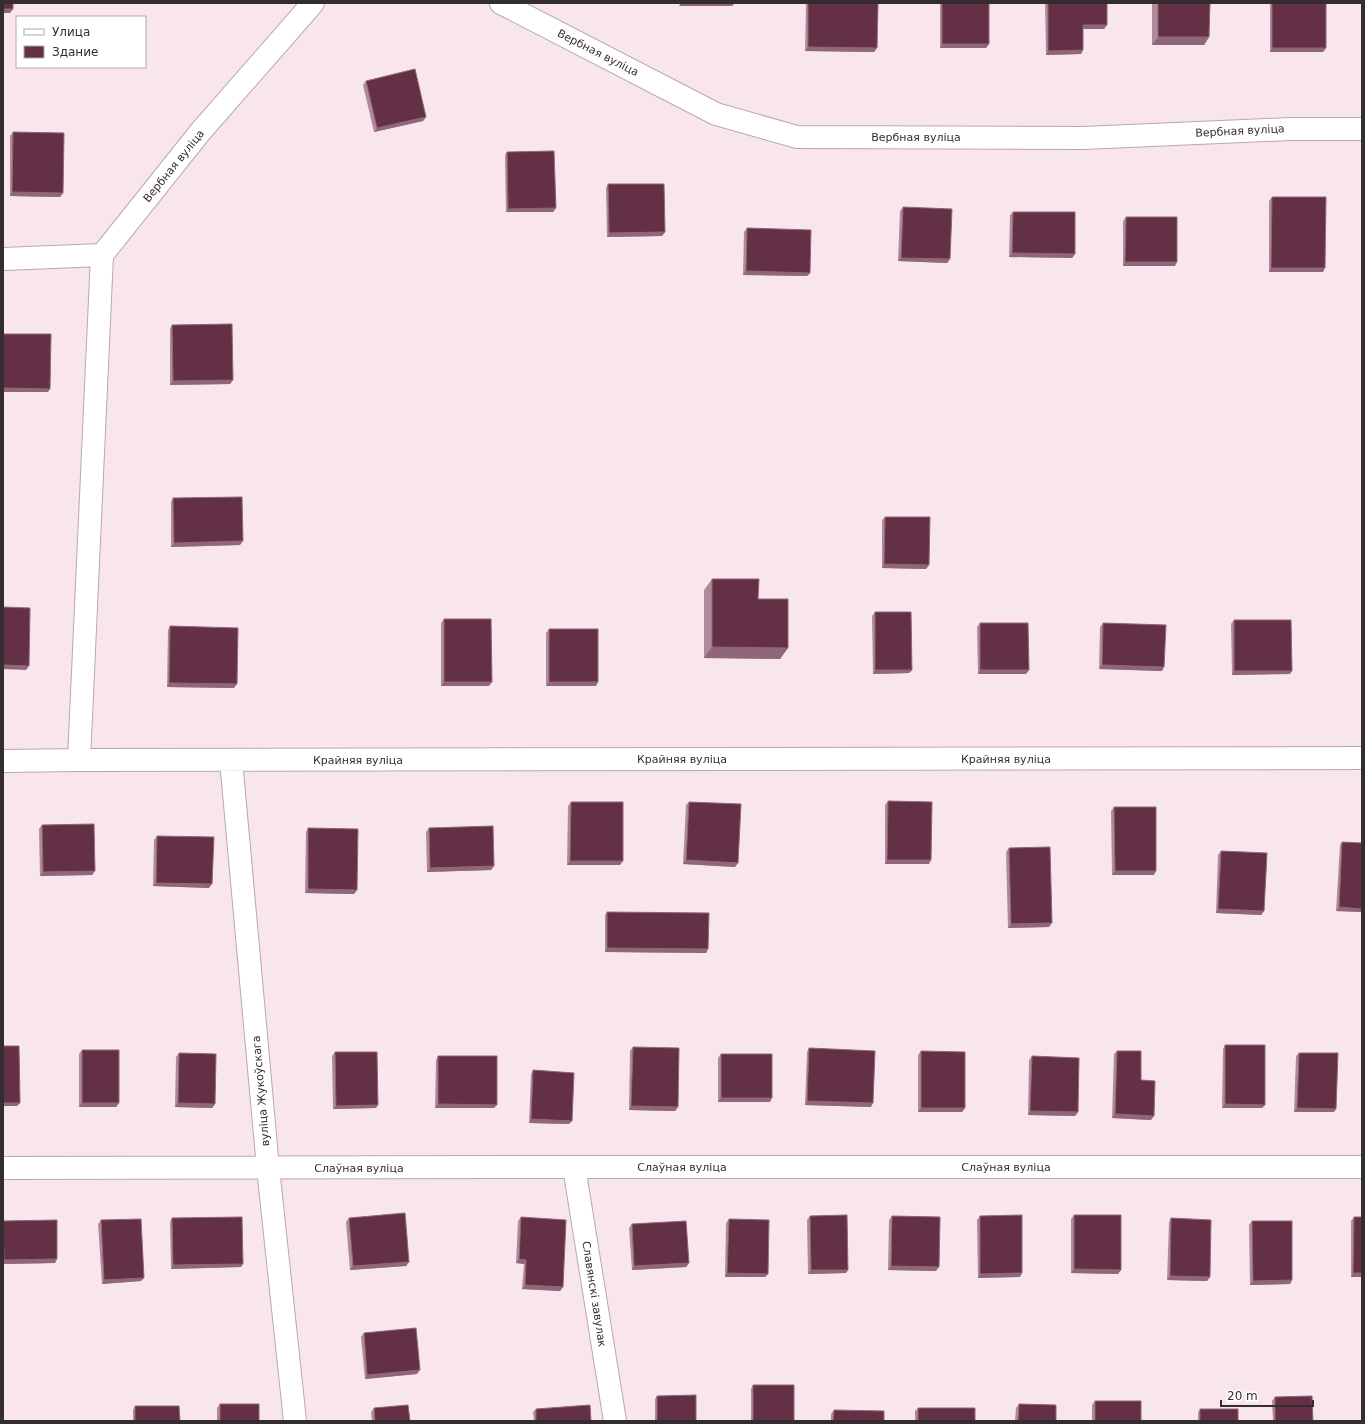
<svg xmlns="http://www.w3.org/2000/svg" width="1365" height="1424" viewBox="0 0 1365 1424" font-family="'DejaVu Sans',sans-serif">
<rect width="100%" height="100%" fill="#f8e6ec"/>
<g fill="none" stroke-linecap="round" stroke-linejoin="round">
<defs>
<path id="street" d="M501,3l215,111 81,23 286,1 208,-9h71
M3,259l99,-4 99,-124 112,-128
M79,760l23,-505
M231,760l37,408 27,253
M3,761l76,-1 1283,-2
M574,1167l41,254
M3,1168l571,-1h788"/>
</defs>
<use href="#street" stroke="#b9a8ae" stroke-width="24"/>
<use href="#street" stroke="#fff" stroke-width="22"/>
</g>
<path fill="#ae8b99" d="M806,3h72l-1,45 -3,4 -69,-1z
M940,3h49v41l-3,4h-46z
M1045,3h62v22l-3,4h-21v21l-2,4 -35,1z
M1152,3h58l-1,34 -5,8h-52z
M1270,3h56v45l-3,4h-53z
M366,81l60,36 -3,4 -49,11 -11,-47z
M13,132l50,61 -3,4 -50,-1v-60z
M507,152l49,56 -3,4h-47l-1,-57z
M608,184l57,48 -3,4 -55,1 -1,-49z
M1272,197l51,75h-54v-71z
M903,207l47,52 -3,4 -49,-2 2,-50z
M1013,212l62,42 -3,4 -63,-1 1,-42z
M1126,217l49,49h-52v-45z
M747,228l63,45 -3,3 -64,-1 1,-43z
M172,325l61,55 -3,4 -60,1v-56z
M173,498l67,47 -69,2v-45z
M885,517l44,48 -3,4 -44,-1v-48z
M712,579l46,20 30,49 -8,11 -76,-1v-68z
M875,612l37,58 -3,3 -36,1 -1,-58z
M444,619l45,67h-48v-63z
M1234,620l56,54 -58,1 -1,-51z
M980,623l46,51h-48l-1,-47z
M1103,623l59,48 -63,-2 1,-42z
M170,626l64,62 -67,-1 1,-57z
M549,629l47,57h-50v-53z
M888,801l41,63h-44v-59z
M571,802l49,63h-53l1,-59z
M689,802l46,65 -52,-3 3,-59z
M1114,807l40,68h-42l-1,-64z
M42,825l53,46 -3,4 -52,1 -1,-47z
M308,828l49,62 -3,4 -49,-1 1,-61z
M429,828l65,38 -3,4 -64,2 -1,-40z
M157,836l52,52 -56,-2 1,-46z
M1342,842l20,70 -26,-1 4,-66z
M1009,848l40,79 -41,1 -2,-76z
M1221,851l43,60 -3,4 -45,-2 2,-58z
M607,912l101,37 -2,4 -101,-1v-37z
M1225,1045l40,60 -3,3h-40l1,-59z
M633,1047l45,60 -3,4 -46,-1 1,-59z
M809,1048l62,59 -66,-2 2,-53z
M82,1050l37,53 -3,4h-37v-53z
M921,1051l44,57 -3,4h-44v-57z
M1117,1051l24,29 10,40 -39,-2 2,-64z
M335,1052l41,56 -43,1 -1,-53z
M179,1053l36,51 -3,4 -37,-1 1,-50z
M1299,1053l35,59h-40l2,-56z
M721,1054l49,48h-52v-44z
M438,1056l56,52h-59l1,-48z
M1032,1056l46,56 -3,4 -47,-1 1,-55z
M533,1070l36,54 -40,-1 2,-49z
M1074,1215l44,59 -47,-1v-54z
M810,1216l36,57 -38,1 -1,-54z
M892,1216l44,55 -48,-1 1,-50z
M980,1216l40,61 -42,1 -1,-58z
M521,1217l42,70 -3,4 -38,-2 2,-25 -8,-1 2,-42z
M1354,1217l8,60h-11v-56z
M172,1218l69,49 -70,2 -1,-47z
M349,1218l60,44 -3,4 -56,4 -4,-48z
M1171,1218l39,59 -3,4 -40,-1 2,-58z
M729,1219l39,55 -3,3h-40l1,-54z
M101,1220l40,61 -39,3 -4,-60z
M3,1221l52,42 -52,1z
M1252,1221l40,59 -2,4 -40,1 -1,-60z
M632,1224l57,39 -3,4 -54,3 -3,-42z
M364,1333l53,41 -52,5 -4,-42z
M753,1385l41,36h-43v-32z
M657,1396l39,25h-41v-22z
M1275,1397l38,24h-40l-1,-20z
M1095,1401l46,20h-49v-16z
M220,1404l39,17h-42v-13z
M1019,1404l37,17h-41l1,-13z
M135,1406l45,15h-47v-11z
M374,1408l36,13h-38l-1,-9z
M918,1408l57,13h-60v-10z
M536,1409l55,12h-57l-1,-9z
M1200,1409l38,12h-40v-8z
M834,1410l50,11h-53v-7z"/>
<path fill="#906778" d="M681,3h54l-3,3h-53z
M3,9h10l-3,4h-7z
M1083,25h24l-3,4h-24z
M1158,37h51l-5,8h-52z
M942,44h47l-3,4h-46z
M808,47l69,1 -3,4 -69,-1z
M1272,48h54l-3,4h-53z
M1083,50l-2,4 -35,1 2,-4z
M426,117l-3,4 -49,11 3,-4z
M12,192l51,1 -3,4 -50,-1z
M556,208l-3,4h-47l2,-3z
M665,232l-3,4 -55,1 2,-4z
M1012,253l63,1 -3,4 -63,-1z
M901,258l49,1 -3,4 -49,-2z
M1125,262h52l-2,4h-52z
M1271,268h54l-2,4h-54z
M746,271l64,2 -3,3 -64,-1z
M233,380l-3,4 -60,1 3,-4z
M3,388l47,1 -2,3h-45z
M243,541l-3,4 -69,2 3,-4z
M884,564l45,1 -3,4 -44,-1z
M712,647l76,1 -8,11 -76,-1z
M3,665l26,1 -3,4 -23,-1z
M1102,665l62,2 -2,4 -63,-2z
M875,670h37l-3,3 -36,1z
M980,670h49l-3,4h-48z
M1234,671h58l-2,3 -58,1z
M444,682h48l-3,4h-48z
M549,682h49l-2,4h-50z
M169,683l68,1 -3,4 -67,-1z
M686,860l52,3 -3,4 -52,-3z
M887,860h44l-2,4h-44z
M570,861h53l-3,4h-53z
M494,866l-3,4 -64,2 3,-4z
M95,871l-3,4 -52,1 3,-4z
M1115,871h41l-2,4h-42z
M156,883l56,1 -3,4 -56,-2z
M308,889l49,1 -3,4 -49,-1z
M1339,907l23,2v3l-26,-1z
M1218,909l46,2 -3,4 -45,-2z
M1052,923l-3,4 -41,1 3,-4z
M607,948l101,1 -2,4 -101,-1z
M721,1098h51l-2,4h-52z
M807,1101l66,2 -2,4 -66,-2z
M3,1103h17l-3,3h-14z
M82,1103h37l-3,4h-37z
M178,1103l37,1 -3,4 -37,-1z
M438,1104l59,1 -3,3h-59z
M1225,1104l40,1 -3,3h-40z
M378,1105l-2,3 -43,1 3,-3z
M631,1106l47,1 -3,4 -46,-1z
M921,1108h44l-3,4h-44z
M1297,1108l39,1 -2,3h-40z
M1030,1111l48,1 -3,4 -47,-1z
M1115,1114l39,2 -3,4 -39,-2z
M531,1119l41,2 -3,3 -40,-1z
M57,1259l-2,4 -52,1v-2l1,-2z
M519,1259l7,1 -2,4 -8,-1z
M409,1262l-3,4 -56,4 3,-4z
M689,1263l-3,4 -54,3 2,-4z
M243,1264l-2,3 -70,2 2,-4z
M891,1266l48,1 -3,4 -48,-1z
M1074,1269l47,1 -3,4 -47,-1z
M811,1270h37l-2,3 -38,1z
M727,1273l41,1 -3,3h-40z
M1022,1273l-2,4 -42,1 2,-4z
M1353,1273h9v4h-11z
M1170,1276l40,1 -3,4 -40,-1z
M144,1278l-3,3 -39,3 2,-4z
M1292,1280l-2,4 -40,1 3,-4z
M525,1285l38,2 -3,4 -38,-2z
M420,1370l-3,4 -52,5 2,-4z"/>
<path fill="#643046" stroke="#906778" d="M3,3h10v6h-10z
M808,3h70l-1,45 -69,-1z
M942,3h47v41h-47z
M1048,3h59v22h-24v25l-35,1z
M1158,3h52l-1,34h-51z
M1272,3h54v45h-54z
M415,69l11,48 -49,11 -11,-47z
M13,132l51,1 -1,60 -51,-1z
M554,151l2,57 -48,1 -1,-57z
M608,184h56l1,48 -56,1z
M1272,197h54l-1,71h-54z
M903,207l49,2 -2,50 -49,-1z
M1013,212h62v42l-63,-1z
M1126,217h51v45h-52z
M747,228l64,2 -1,43 -64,-2z
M232,324l1,56 -60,1 -1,-56z
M3,334h48l-1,55 -47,-1z
M242,497l1,44 -69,2 -1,-45z
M885,517h45l-1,48 -45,-1z
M712,579h47l-1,20h30v49l-76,-1z
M3,607l27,1 -1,58 -26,-1z
M875,612h36l1,58h-37z
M444,619h47l1,63h-48z
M1234,620h57l1,51h-58z
M980,623h48l1,47h-49z
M1103,623l63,2 -2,42 -62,-2z
M170,626l68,2 -1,56 -68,-1z
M549,629h49v53h-49z
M888,801l44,1 -1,58h-44z
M571,802h52v59h-53z
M689,802l52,2 -3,59 -52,-3z
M1114,807h42v64h-41z
M94,824l1,47 -52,1 -1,-47z
M493,826l1,40 -64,2 -1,-40z
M308,828l50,1 -1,61 -49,-1z
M157,836l57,1 -2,47 -56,-1z
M1342,842l20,1v66l-23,-2z
M1050,847l2,76 -41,1 -2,-76z
M1221,851l46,2 -3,58 -46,-2z
M607,912l102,1 -1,36 -101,-1z
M1225,1045h40v60l-40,-1z
M3,1046h16l1,57h-17z
M633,1047l46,1 -1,59 -47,-1z
M809,1048l66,3 -2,52 -66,-2z
M82,1050h37v53h-37z
M921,1051l44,1v56h-44z
M1117,1051h24v29l14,1 -1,35 -39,-2z
M335,1052h42l1,53 -42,1z
M179,1053l37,1 -1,50 -37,-1z
M1299,1053h39l-2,56 -39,-1z
M721,1054h51v44h-51z
M438,1056h59v49l-59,-1z
M1032,1056l47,2 -1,54 -48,-1z
M533,1070l41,3 -2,48 -41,-2z
M405,1213l4,49 -56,4 -4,-48z
M847,1215l1,55h-37l-1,-54z
M1022,1215v58l-42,1v-58z
M1074,1215h47v55l-47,-1z
M892,1216l48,1 -1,50 -48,-1z
M242,1217l1,47 -70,1 -1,-47z
M521,1217l45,3 -3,67 -38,-2 1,-25 -7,-1z
M1354,1217h8v56h-9z
M1171,1218l40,2 -1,57 -40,-1z
M141,1219l3,59 -40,2 -3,-60z
M729,1219l40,1 -1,54 -41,-1z
M57,1220v39l-53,1 -1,-39z
M686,1221l3,42 -55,3 -2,-42z
M1252,1221h40v59l-39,1z
M416,1328l4,42 -53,5 -3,-42z
M753,1385h41v36h-41z
M696,1395v26h-39v-25z
M1312,1396l1,25h-38v-24z
M1095,1401h46v20h-46z
M220,1404h39v17h-39z
M1019,1404l37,1v16h-38z
M408,1405l2,16h-35l-1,-13z
M590,1405l1,16h-55v-12z
M135,1406h44l1,15h-45z
M918,1408h57v13h-57z
M1200,1409h38v12h-38z
M834,1410l50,1v10h-51z"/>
<g text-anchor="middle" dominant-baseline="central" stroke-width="4" stroke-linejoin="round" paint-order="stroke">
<g font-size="11" fill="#342d30" stroke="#fff">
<text transform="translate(598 53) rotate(27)">Вербная вуліца</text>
<text transform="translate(1240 131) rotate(-3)">Вербная вуліца</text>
<text x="916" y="137">Вербная вуліца</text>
<text transform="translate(174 166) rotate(-51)">Вербная вуліца</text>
<text x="682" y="759">Крайняя вуліца</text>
<text x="1006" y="759">Крайняя вуліца</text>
<text x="358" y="760">Крайняя вуліца</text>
<text transform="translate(261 1091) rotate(-95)">вуліца Жукоўскага</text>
<text x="682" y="1167">Слаўная вуліца</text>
<text x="1006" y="1167">Слаўная вуліца</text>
<text x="359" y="1168">Слаўная вуліца</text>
<text transform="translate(594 1294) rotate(81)">Славянскі завулак</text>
</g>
</g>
<rect width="1365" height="1424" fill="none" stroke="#342d30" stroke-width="8"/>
<rect x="16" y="16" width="130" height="52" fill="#ffffff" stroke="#aeabac"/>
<rect x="24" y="29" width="20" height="6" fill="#ffffff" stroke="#aeabac"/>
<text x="52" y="36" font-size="12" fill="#342d30">Улица</text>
<rect x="24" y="46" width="20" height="12" fill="#643046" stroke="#aeabac"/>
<text x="52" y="56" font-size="12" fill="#342d30">Здание</text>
<path d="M1221 1400v6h92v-6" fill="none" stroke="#342d30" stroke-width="2"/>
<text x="1227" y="1400" font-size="12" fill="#342d30" stroke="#ffffff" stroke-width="3" paint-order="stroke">20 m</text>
</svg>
